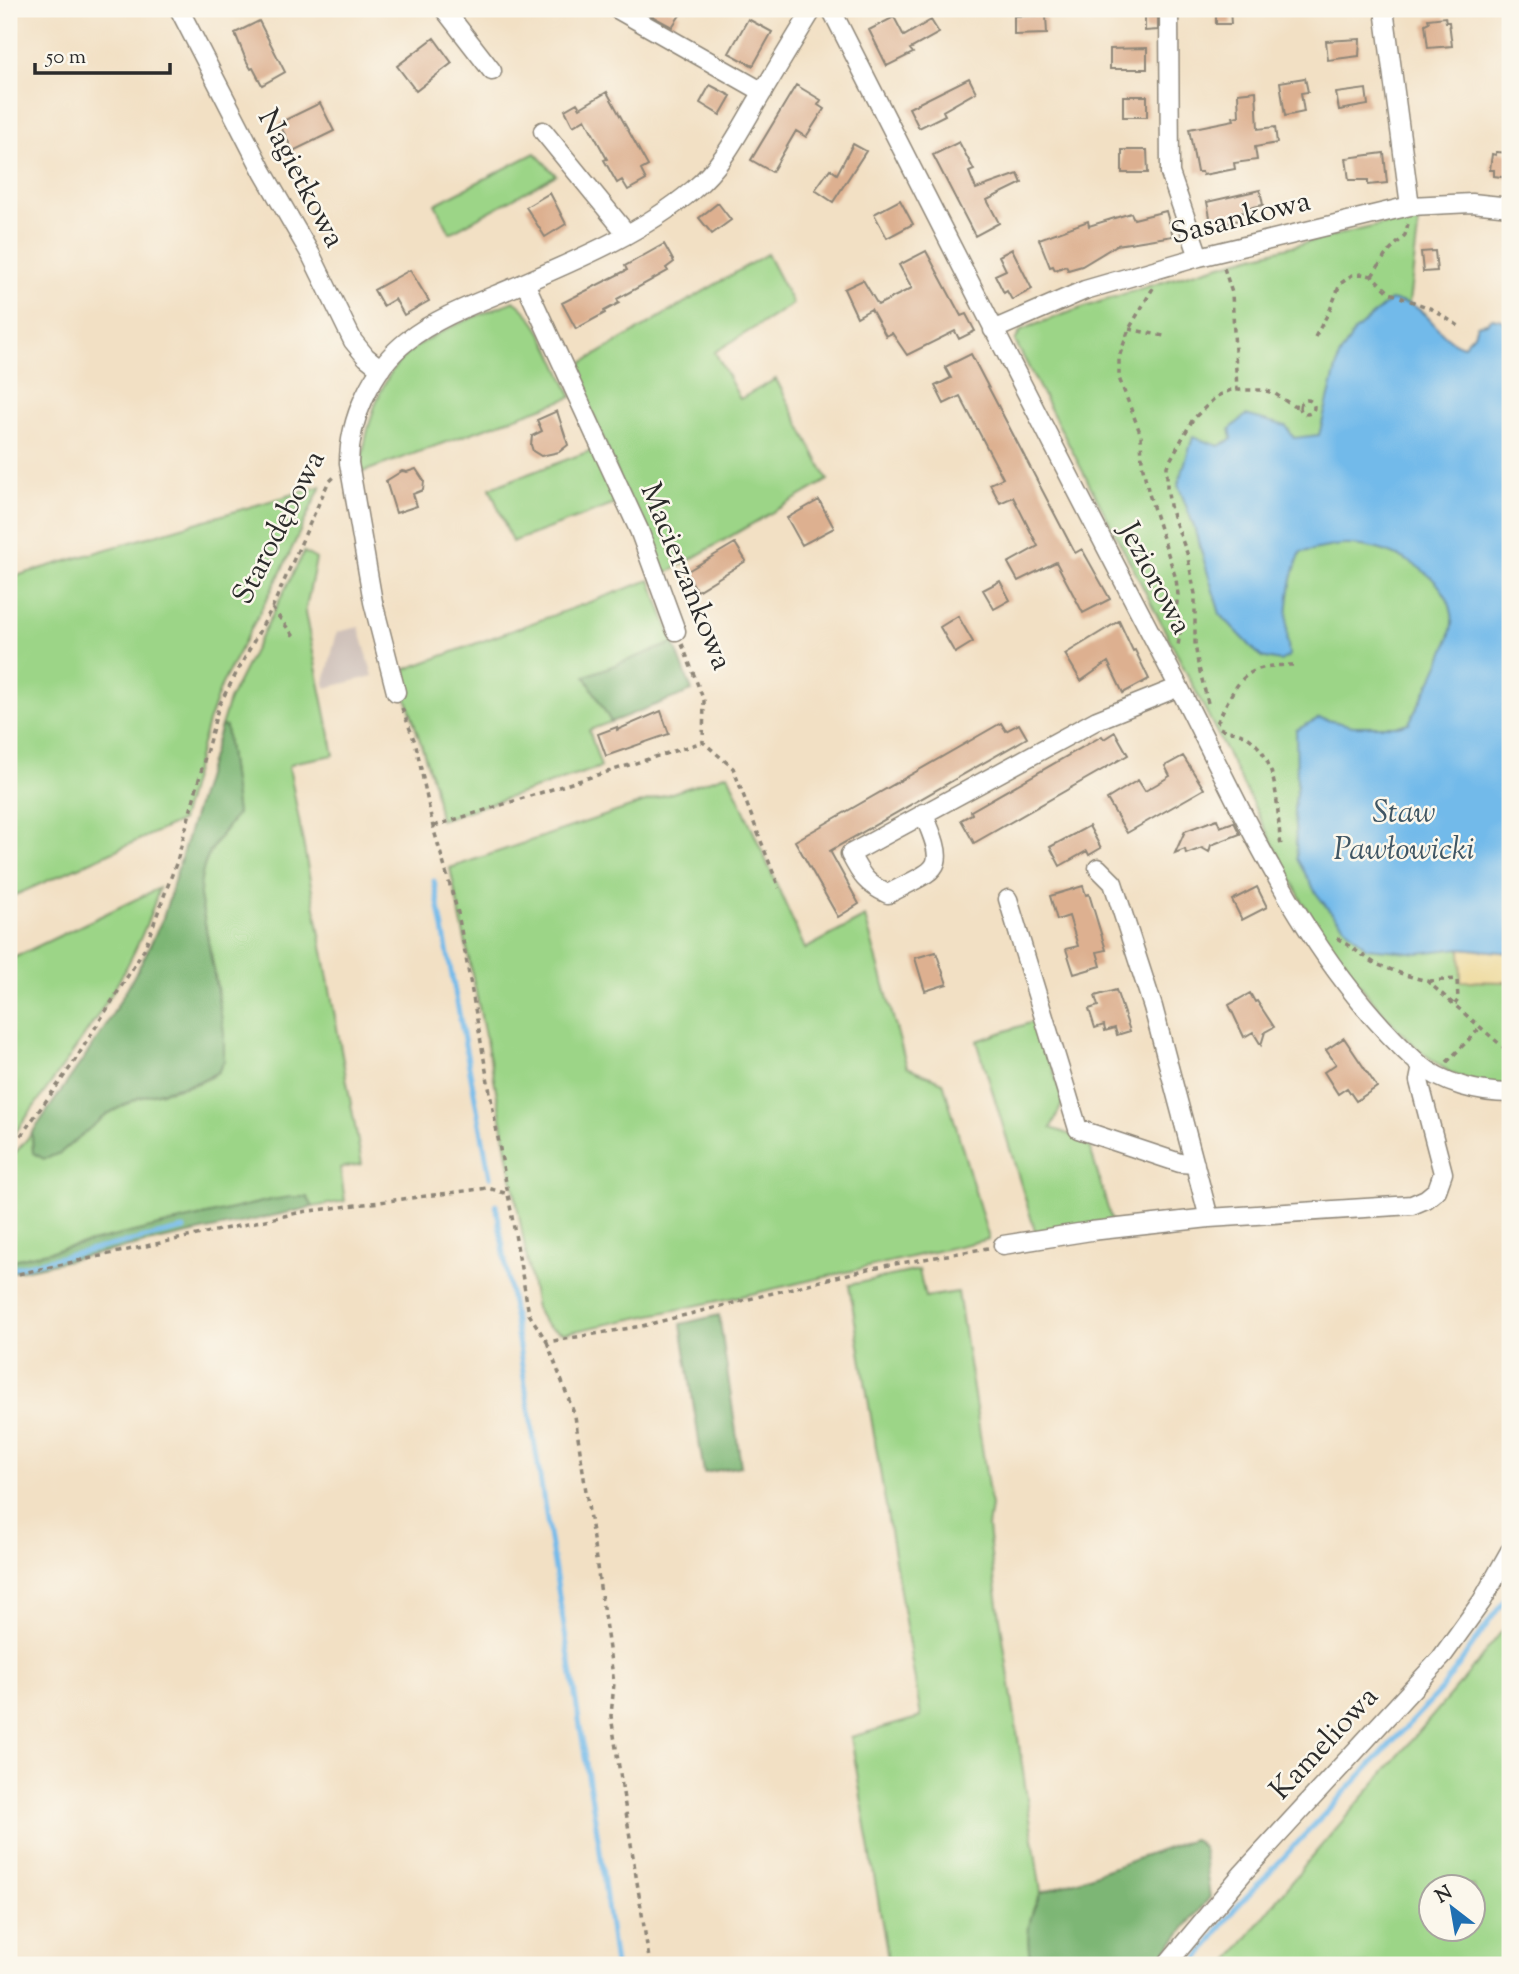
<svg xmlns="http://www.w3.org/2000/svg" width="1519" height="1974" viewBox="0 0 1519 1974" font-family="'Sorts Mill Goudy',serif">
<rect width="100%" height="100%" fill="#fbf7ec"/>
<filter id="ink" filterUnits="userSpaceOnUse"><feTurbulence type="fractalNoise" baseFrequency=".0143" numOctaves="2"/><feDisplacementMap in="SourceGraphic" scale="14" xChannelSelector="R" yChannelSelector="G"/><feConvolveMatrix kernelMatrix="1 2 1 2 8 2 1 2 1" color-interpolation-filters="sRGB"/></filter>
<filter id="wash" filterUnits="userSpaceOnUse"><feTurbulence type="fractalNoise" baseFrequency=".00686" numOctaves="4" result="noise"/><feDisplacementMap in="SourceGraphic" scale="28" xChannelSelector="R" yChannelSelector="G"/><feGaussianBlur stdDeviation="1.57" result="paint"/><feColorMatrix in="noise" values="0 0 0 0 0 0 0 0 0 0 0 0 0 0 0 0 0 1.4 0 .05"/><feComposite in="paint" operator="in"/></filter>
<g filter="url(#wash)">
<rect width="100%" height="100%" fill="#f2e0c4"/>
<path fill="#cfc1ba" d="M359,627l14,49 -47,12 -2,-3 13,-53z"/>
<path fill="#9cd587" stroke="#648059" stroke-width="2" fill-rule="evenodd" d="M535,153l21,22 -106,58 -15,-29z
M1417,217l2,5 -10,81 15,10 25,29 14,4 11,-12 3,-9 10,-2 5,-5 10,2 8,10v756c-19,-2 -40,-3 -58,-13 -54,-29 -116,-117 -149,-170l-156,-308 -132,-254 6,-11c129,-49 261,-84 396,-113z
M767,254l26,50 -78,48 25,47 36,-20 52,101 -168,97 -86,-209z
M514,301c27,18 44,67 58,96l-212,76c5,-38 17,-93 47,-119 29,-25 72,-38 107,-53z
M598,448l23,54 -109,40 -22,-54z
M321,486l-40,86 -59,112 -14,38 -27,99 -172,77v-320z
M304,552l12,7 -11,54 29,142 -38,7 -7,4 73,398 -22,4 5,33 -32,6 -6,-10 -36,3 -262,61v-101l23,-27 1,20h27c24,-20 48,-44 79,-55 20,-8 67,-10 80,-28 15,-21 -14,-144 -19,-174 -1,-37 17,-54 37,-82l-11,-86 -5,-2 8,-26z
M650,580l24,63 -88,33 25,46 -22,8 12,37 -161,53 -6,-35 -36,-113z
M728,774l77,175 60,-32 42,150 36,15 46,157 -238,55 -186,39c-17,-4 -22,-9 -29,-25l-42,-229 -44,-211z
M159,888c-27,95 -95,174 -150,254v-182z
M1038,1020l25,82 -12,26 37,13 25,85 -77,8 -59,-193z
M919,1270l6,27 33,-5 33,214 -3,21 4,37 49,328c-14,27 -15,44 -10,73h-142l-38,-228 70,-20 -72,-432z
M1510,1621v344h-284l78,-99 154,-180zM1432,1886h42v42h-42z"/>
<path fill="#7db674" stroke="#547050" stroke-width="2" d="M674,643l18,48 -81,31 -26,-46z
M221,726l5,1 11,87c-21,27 -38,46 -37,82l24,136v29l-6,11 -20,10 -60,16 -31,16 -47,39 -16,6 -11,-6 -1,-20 72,-104 38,-67 21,-44z
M291,1197h16l6,10 -304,66v-12l262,-61z
M719,1315l22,151 -37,7 -23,-149z
M1193,1839l10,9 7,49 -55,68h-124c-5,-29 -4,-46 10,-72z"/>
<path fill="#eeda9e" stroke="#8c8264" stroke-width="2" d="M1460,948l50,5v29l-49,-1z"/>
<path fill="#72baea" stroke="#4e728a" stroke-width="2" d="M1390,300c7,1 15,2 22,5 21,11 27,33 51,41l11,-12 3,-9 10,-2 5,-5 10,2 8,10v623l-50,-5 -41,5 -53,-5 -37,-38 -13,-17 -19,-34 -3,-50 3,-24 -1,-55 23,-12 34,8h45l11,-3c12,-24 47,-83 43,-109 -7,-44 -68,-71 -109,-69 -14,1 -28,5 -42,7 -14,32 -16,69 -12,104l-9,5 -19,-4 -41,-43 -27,-90 -15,-39 15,-48 26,9 13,-7 -2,-10 16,-14 40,11 8,12 25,-3 20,-78 15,-25z"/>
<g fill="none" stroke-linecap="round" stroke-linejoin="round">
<path stroke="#72baea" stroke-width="5" d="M434,881l56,296
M496,1204l103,640 16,121
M9,1269l175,-40
M1194,1965l39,-54 208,-221 69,-98"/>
</g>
<g id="blocks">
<path fill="#ddb090" d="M648,9h22l10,6 -8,12 -26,-14z
M1216,9h14l1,15h-15z
M1046,15l1,19 -33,1v-19z
M1145,16l13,1v13l-13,1z
M894,17l10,19 27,-16 8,13 -29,16 3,4 -26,13 -18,-36z
M1445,17l1,5h3l3,24 -24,2 -3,-24 4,-2 -1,-3z
M748,19l24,13 -19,34 -24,-13z
M259,21l26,51 -23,13 -9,-17 -2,1 -5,-9 -11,-27z
M434,38l18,25 -36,28 -19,-25z
M1360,39l-1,17 -31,4 -2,-19z
M1147,48v21h-37v-20z
M969,78l7,14 -33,19 2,4 -26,13 -10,-20z
M1305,78l3,14 -7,1 3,19 -19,4 -5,-34z
M710,85l21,11 -11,19 -20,-12z
M796,85l25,15 -3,5 6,4 -18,28 -10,-6 -24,41 -21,-12z
M1366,89l2,16 -29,5 -3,-17z
M1256,91l2,38 17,-2 2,16 -22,4 2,13 -23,3 1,6 -32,6 -1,-3h-5l-8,-43 45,-9 -1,-3 6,-1 -1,-23z
M607,92l41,74 -7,4 5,10 -18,10 -6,-10 -5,3 -13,-23 3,-1 -22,-40 -12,7 -8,-16 12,-7 3,5z
M1123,96h24v21h-24z
M320,103l14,28 -41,20 -14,-28z
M959,142l15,28 -5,2 7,17 42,-15 4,9 -35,17 12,23 -24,13 -42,-81z
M853,144l13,7 -33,51 -18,-12 15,-21 7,5z
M1122,150h25l1,23h-26z
M1496,152l14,1v25l-16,-2v-6h-4l2,-16 4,1z
M1384,153l3,30 -19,2v-5h-19l-3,-22z
M1260,190l3,15 -19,4 1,3 -7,1 1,7 -27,7 -5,-25z
M550,193l16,31 -21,13 -19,-30z
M900,200l13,24 -26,14 -13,-24z
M718,203l13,17 -19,14 -13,-16z
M1166,211l7,25 -56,9 -35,21 -14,4 -2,-4 -11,4 -2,-4 -3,1 -11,-28 49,-18 1,5 42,-13 3,6z
M664,244l10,18 -8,6 2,3 -51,28 2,4 -15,8 1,2 -29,16 -14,-26 65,-33 -2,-4z
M1012,249l20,40 -20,11 -5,-9 -3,2 -9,-18 11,-5 -7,-14z
M926,251l35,65 5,-2 9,17 -16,8 -4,-8 -48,24 -15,-22 -6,3 -15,-27 -14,8 -13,-28 19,-9 15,25 34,-17 -13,-23z
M1435,251l2,20 -14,1 -2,-20z
M410,270l19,31 -25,14 -9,-16 -12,7 -9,-16z
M971,354l104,199 7,-4 28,50 -27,14 -27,-51 -38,19 -10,-18 30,-17 -25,-49 -13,6 -10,-19 13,-6 -43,-82 -16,8 -9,-18 16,-8 -6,-11z
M557,411l11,34 -9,7 -18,4 -8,-5 -2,-6 1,-9 10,-5 -5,-11z
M416,469l8,12 -1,9 -10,4 4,12 -21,7 -10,-32 16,-10 5,1z
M819,500l15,28 -32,17 -15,-27z
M735,543l11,18 -49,30 -11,-19z
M1000,581l10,19 -16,9 -11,-19z
M958,616l15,26 -18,11 -15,-26z
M1119,621l14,30 2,-1 14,29 -26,14 -15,-31 -27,19 -16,-27z
M661,711l8,23 -63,22 -8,-22 19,-7v3z
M1001,723l5,8 13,-7 8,14 -197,113 29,53 -21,13 -43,-76z
M1115,732l13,23 -154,88 -13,-23 11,-6 -1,-3 131,-75 2,3z
M1183,756l21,33 -77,44 -20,-34 31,-19 7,11 12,-7 13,-8 -5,-10z
M1217,819l3,8 14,-5 6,12 -29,11 -2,7 -7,-4 -16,6 -1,-5 -10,4 10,-22z
M1089,826l12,22 -12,7 -2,-4 -27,15 -10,-19z
M1083,886l3,9 3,-1 17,56 -9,2 4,14 -27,8 -8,-25 12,-3 -9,-30 -12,4 -7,-24z
M1257,887l10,20 -25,13 -10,-20z
M936,952l11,32 -22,7 -10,-33z
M1116,990l14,41 -13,4 -2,-7 -10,3 -1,-6 -9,3 -6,-19 9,-3 -3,-10z
M1250,993l5,9 2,-1 17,26 -9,5 -4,13 -8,-13 -9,5 -15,-32z
M1344,1038l33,49 -21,14 -9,-13 -9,6 -14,-22 12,-8 -10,-14z"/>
</g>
</g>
<g filter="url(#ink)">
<use href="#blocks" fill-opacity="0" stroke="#8e8678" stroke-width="2"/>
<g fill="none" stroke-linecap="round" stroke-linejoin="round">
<defs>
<path id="minor" d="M179,9l84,163 48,83 42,86 13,16 15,12
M444,9l48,62
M617,9l146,83
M831,9c112,221 224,442 339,661 71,136 132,288 248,393 24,21 62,30 92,30
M1169,9l1,164 29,84
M1384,9l26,197
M543,131l84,103
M525,283l114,247 37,101
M993,330l92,-40 114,-33 211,-51 62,-3 38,4
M396,692l-23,-90 -24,-139c0,-43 23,-95 58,-122 34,-27 79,-41 119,-59 58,-25 118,-51 167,-92 28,-23 44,-54 62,-85 19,-32 38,-64 58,-96
M923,813c26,59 16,54 -35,81 -22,-10 -27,-19 -38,-40l247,-134 82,-33
M1098,868l15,15 40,124 56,211
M1008,899l70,230 102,34 15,1
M1003,1245l88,-14 118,-13 203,-13 14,-6 11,-9 6,-17 -24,-92 3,-15
M1166,1965l77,-92 198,-215 41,-57 28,-50"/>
</defs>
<use href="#minor" stroke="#8e8678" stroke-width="21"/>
<path stroke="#8e8678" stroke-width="3.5" stroke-dasharray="5 5" stroke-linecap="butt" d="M1224,268l8,25 5,97
M1372,276l13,-20 20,-21 3,-11
M1153,288l-24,41 -10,28v21l22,57 1,29 7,30 27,85 2,16 -2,14 5,17 -3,20
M1129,329l35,7
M1315,337l15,-27 10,-26 12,-9 10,-1 10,2 18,17 42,16 30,19
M1300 407a7 7 0 1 1 14 0a7 7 0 1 1-14 0Z
M272,608l24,31
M682,644l22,57 -1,41 30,26 46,120
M1208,703l-10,-39 -3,-21v-49l-8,-41 -16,-42 -4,-23v-22l26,-47 24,-23 14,-6h31l12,3 19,13 7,1
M402,708l14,37 17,82 25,86 50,281
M1217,723c22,-46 27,-59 81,-58
M1220,728c7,4 15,3 22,6 39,20 34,76 39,112
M434,826l269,-84
M1337,938l39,26 29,11 22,6 83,72
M1429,981l28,-2 1,21 -3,4
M1447,1062l34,-35
M9,1152l63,-87 72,-115 33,-89 42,-156 53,-97 56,-125 7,-7
M9,1276l293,-64 186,-24 20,6 21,120 18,28 95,-16 230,-58 116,-20
M547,1342l28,74 39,267 -3,33 39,249"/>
<use href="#minor" stroke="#fff" stroke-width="18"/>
</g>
</g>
<g text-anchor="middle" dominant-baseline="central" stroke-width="5" stroke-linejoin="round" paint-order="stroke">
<g font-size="30" fill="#2b2b2b" stroke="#fbf7ec">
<text transform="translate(300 179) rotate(62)">Nagietkowa</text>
<text transform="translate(1241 219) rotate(-14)">Sasankowa</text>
<text transform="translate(280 528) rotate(-63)">Starodębowa</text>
<text transform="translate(685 577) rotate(68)">Macierzankowa</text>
<text transform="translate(1154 579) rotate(62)">Jeziorowa</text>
<text transform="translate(1325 1744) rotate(-47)">Kameliowa</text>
</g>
<g font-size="32" font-style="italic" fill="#405664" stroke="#fbf7ec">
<text x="1404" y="814">Staw<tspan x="1404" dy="37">Pawłowicki</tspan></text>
</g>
</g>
<rect width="1519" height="1974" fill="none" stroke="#fbf7ec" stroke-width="35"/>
<g transform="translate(1452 1908) rotate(329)"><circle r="33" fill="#fbf7ec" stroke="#a8a59f" stroke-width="2"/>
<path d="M0-5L12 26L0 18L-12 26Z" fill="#1f6fb2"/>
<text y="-10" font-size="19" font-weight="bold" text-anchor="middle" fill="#2b2b2b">N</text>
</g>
<path d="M35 63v10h135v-10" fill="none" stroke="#2b2b2b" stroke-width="3.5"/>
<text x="46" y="63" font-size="21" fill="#2b2b2b" stroke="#fbf7ec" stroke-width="5" paint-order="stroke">50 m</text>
</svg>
